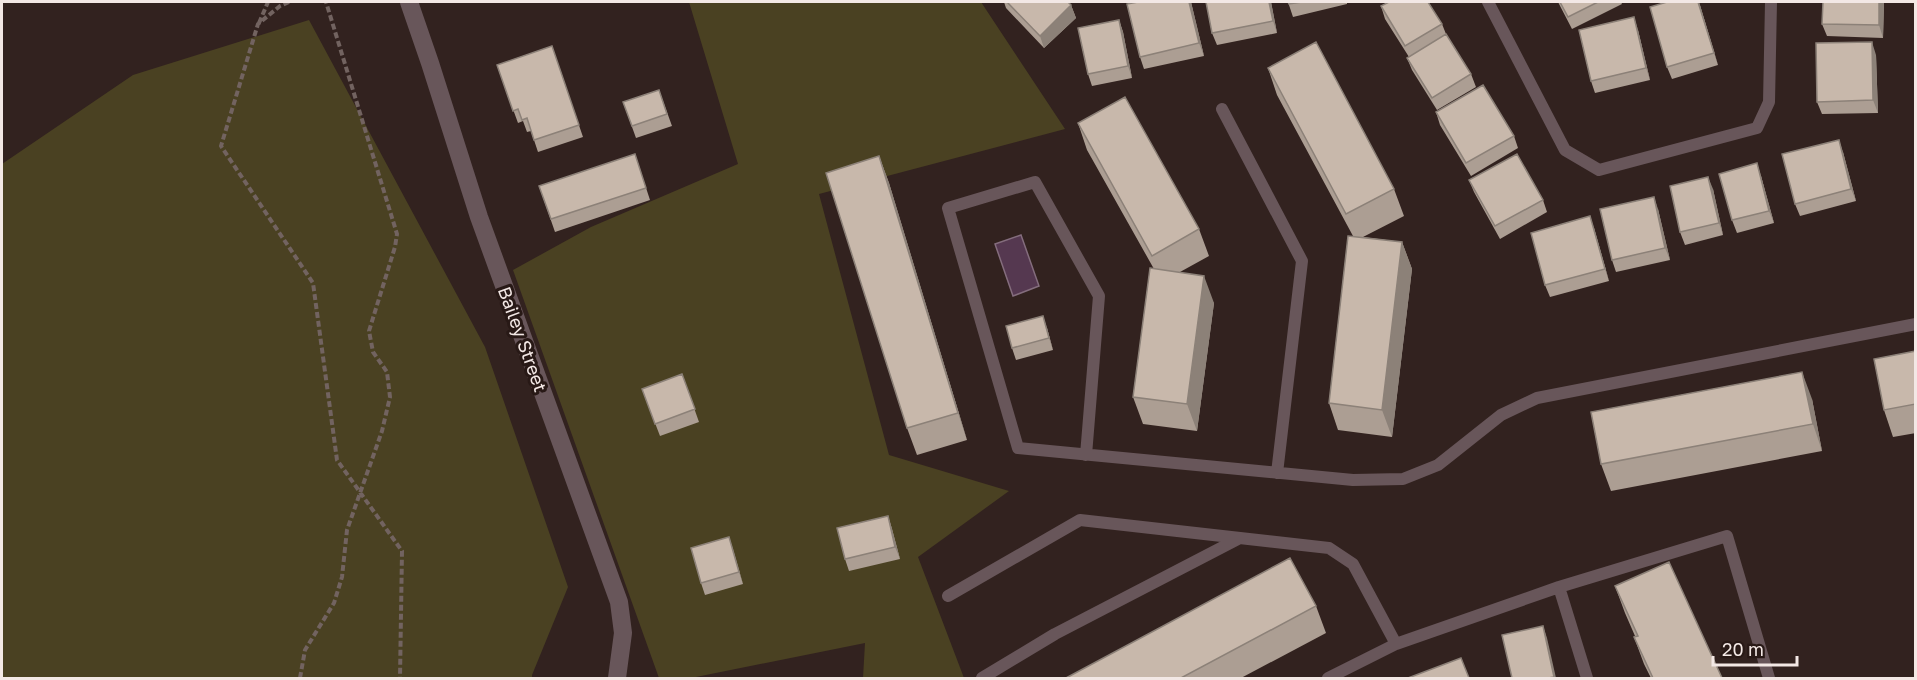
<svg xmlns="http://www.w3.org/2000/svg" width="1917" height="680" viewBox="0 0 1917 680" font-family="'Golos Text',sans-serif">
<rect width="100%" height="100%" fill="#32221f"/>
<path fill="#4a4122" d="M689,2h292l84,127 -246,65 70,261 120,36 -91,66 46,121h-101l2,-35 -174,35h-32l-146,-408 78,-43 147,-63z
M309,20l176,327 83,240 -36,88v3h-530v-514l131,-89z"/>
<path fill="#553850" stroke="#846d7d" stroke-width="1.5" d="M1021,235l18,51 -26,10 -18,-52z"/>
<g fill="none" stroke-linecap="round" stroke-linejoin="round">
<path stroke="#726360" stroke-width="4" stroke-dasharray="6 3" stroke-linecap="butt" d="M289,2l-9,4 -22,18 -37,122 92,137 24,177 65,91 -2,127
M259,23l9,-21
M300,678l5,-28 29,-47 8,-26 5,-47 35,-99 8,-34 -3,-25 -14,-20 -4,-21 26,-84 2,-13 -71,-232"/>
<path stroke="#68565a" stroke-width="12" d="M1488,2l77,148 34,20 158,-42 12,-26 2,-100
M1222,109l80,152 -25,212
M1086,455l13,-159 -64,-114 -87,26 70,240 335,32 50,-1 35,-14 63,-50 36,-17 379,-74
M1559,587l28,91
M948,596l132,-76 249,28 24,16 43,80
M982,678l73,-44 185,-96
M1328,678l68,-34 163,-57 168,-51 42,142"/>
<path stroke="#68565a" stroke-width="18" d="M409,2l21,61 49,154 140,385 4,31 -6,45"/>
</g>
<path fill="#ac9e93" d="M1004,2h64l3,3 5,13 -32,30 -38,-40z
M1191,2l13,54 -60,13 -4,-12z
M1206,2h65l6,31 -60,12 -5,-12z
M1288,2h59v2l-54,13z
M1558,2h63l1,2 -50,25z
M1699,2l19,63 -46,14 -5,-12z
M1884,2l-1,36 -56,-2 -5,-12z
M1381,6l61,18 4,10 25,40 5,13 -39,23 -25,-40 -5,-12 2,-1 -24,-38z
M1119,20l4,12 9,46 -40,8 -4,-12z
M1638,30l12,50 -55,13 -4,-12z
M552,46l31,91 -45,15 -7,-21 -4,1 -4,-11 -5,2 -21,-58z
M1876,55l2,58 -56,1 -5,-12z
M1268,68l126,121 10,27 -41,21 39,5 10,27 -20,168 -54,-7 -9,-27 24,-167 -76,-141z
M659,90l13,36 -36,12 -13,-36z
M1436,112l78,24 4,12 -47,28 -31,-51z
M1078,123l121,106 10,27 -29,16 34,31 -17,128 -54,-7 -10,-27 21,-128 -67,-119z
M1843,152l13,49 -56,15 -5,-12z
M635,154l15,46 -95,32 -16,-46z
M879,156l10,27 78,257 -50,15 -10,-27z
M1761,176l13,47 -37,10 -5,-13z
M1469,180l74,20 4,12 -47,27 -26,-47z
M1713,189l10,46 -38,10 -5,-13z
M1658,209l12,51 -54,12 -4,-12z
M1594,228l15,53 -59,16 -5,-12z
M1047,328l6,22 -37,10 -4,-12z
M1916,351v82l-23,4 -9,-27z
M682,374l17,48 -39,14 -18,-47z
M1812,399l10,52 -211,40 -10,-27z
M888,516l4,13 8,30 -51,12 -4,-12z
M729,537l14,47 -38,11 -4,-12z
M1615,586l107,92h-71l-7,-14 -10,-27 1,-1 -10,-23z
M1316,606l10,27 -85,45h-175z"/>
<path fill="#8c8178" d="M1189,2h2l13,54 -5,-13z
M1269,2h2l6,31 -4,-12z
M1698,2l2,3 18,60 -4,-12z
M1879,2h5l-1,36 -4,-13z
M1071,5l5,13 -32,30 -4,-12z
M1634,17l4,13 12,50 -4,-12z
M1119,20l4,12 9,46 -4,-12z
M1872,42l4,13 2,58 -5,-13z
M1839,140l4,12 13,49 -5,-12z
M879,156l10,27 78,257 -9,-27z
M1757,163l4,13 13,47 -5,-12z
M1708,177l5,12 10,46 -4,-12z
M1654,197l4,12 12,51 -5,-12z
M1590,216l4,12 15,53 -4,-12z
M1402,242l10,27 -20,168 -10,-27z
M1204,276l10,27 -17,128 -10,-27z
M1043,316l4,12 6,22 -4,-12z
M1802,372l10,27 10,52 -9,-27z
M888,516l4,13 8,30 -5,-12z
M729,537l4,12 10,35 -4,-12z
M1543,626l4,12 9,40h-1l-1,-1z"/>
<path fill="#c8b8ab" stroke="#8c8178" stroke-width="1.5" d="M1007,2h61l3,3 -31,31z
M1138,2h51l10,41 -59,14 -13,-53z
M1206,2h63l4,19 -61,12z
M1288,2h14l-13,2z
M1389,2h39l14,22 -37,22 -24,-40z
M1560,2h38l-30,15z
M1667,2h31l16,51 -47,14 -17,-60z
M1823,2h56v23l-57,-1z
M1634,17l12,51 -55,13 -12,-51z
M1119,20l9,46 -40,8 -10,-46z
M1446,34l25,40 -39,24 -25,-40z
M1316,42l78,147 -48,25 -78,-146z
M1872,42l1,58 -56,2 -1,-59z
M552,46l27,79 -45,15 -7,-22 -5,2 -4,-11 -5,2 -16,-46z
M1483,85l31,51 -48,27 -30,-51z
M659,90l8,24 -35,12 -9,-24z
M1125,97l74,132 -47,27 -74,-133z
M1839,140l12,49 -56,15 -13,-50z
M635,154l11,34 -95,31 -12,-33z
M1517,154l26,46 -48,26 -26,-46z
M879,156l79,257 -51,15 -81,-255z
M1757,163l12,48 -37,9 -13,-46z
M1708,177l11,46 -39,9 -10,-46z
M1654,197l11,51 -53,12 -12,-51z
M1590,216l15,53 -60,16 -14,-52z
M1348,236l54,6 -20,168 -53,-7z
M1150,268l54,8 -17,128 -54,-7z
M1043,316l6,22 -37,10 -6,-22z
M1916,351v53l-32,6 -10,-51z
M1802,372l11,52 -212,40 -10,-52z
M682,374l13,35 -40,15 -13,-35z
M888,516l7,31 -50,12 -8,-31z
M729,537l10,35 -38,11 -10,-35z
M1290,558l26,48 -135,72h-115z
M1669,562l53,116h-69l-19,-41 4,-1 -23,-50z
M1543,626l11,51 -6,1h-36l-10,-43z
M1461,658l8,20h-61z"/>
<g text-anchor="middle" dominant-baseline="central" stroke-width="6" stroke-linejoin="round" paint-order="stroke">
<g font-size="18" fill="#f3e8e5" stroke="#281916">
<text transform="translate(523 339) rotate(70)">Bailey Street</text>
</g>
</g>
<rect width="1917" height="680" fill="none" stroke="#f3e8e5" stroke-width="6"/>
<path d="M1713 656v9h84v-9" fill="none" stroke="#f3e8e5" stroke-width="3"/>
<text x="1722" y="656" font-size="18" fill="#f3e8e5" stroke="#281916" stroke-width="4.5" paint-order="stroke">20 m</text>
</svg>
